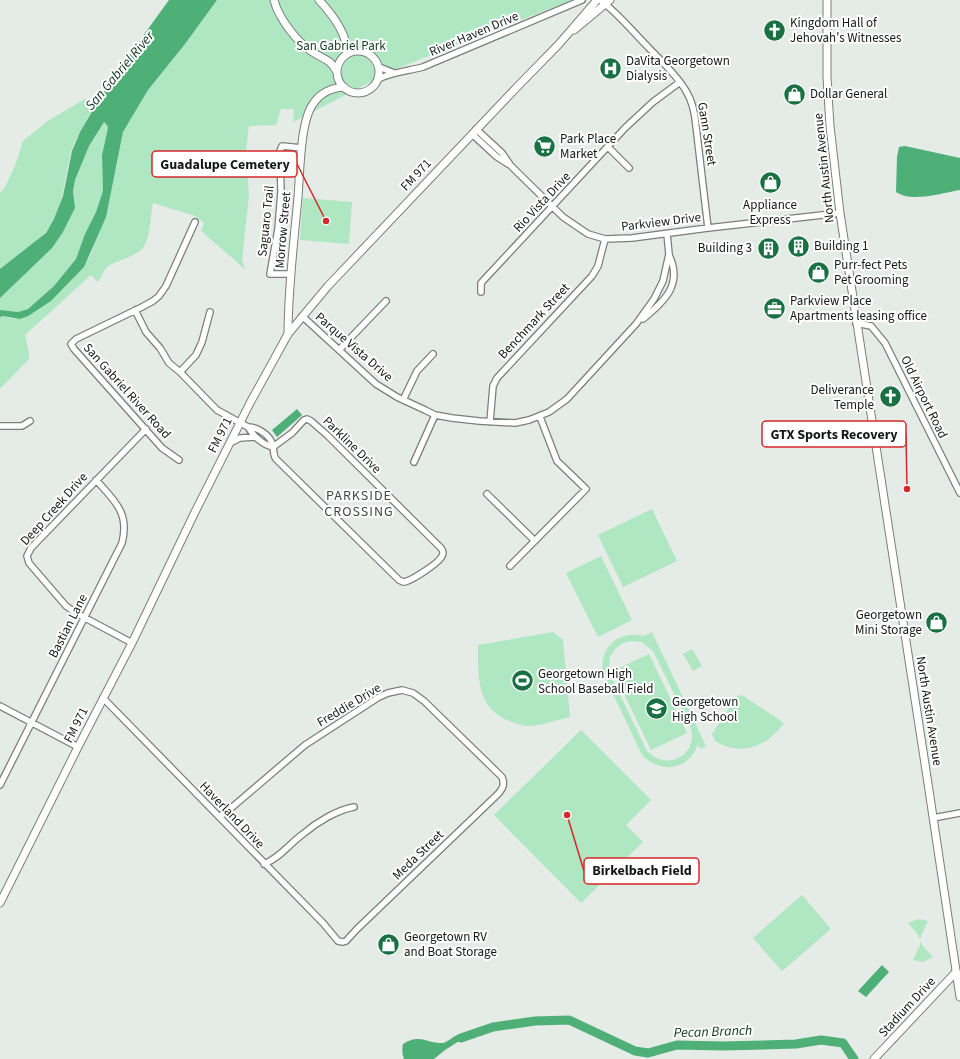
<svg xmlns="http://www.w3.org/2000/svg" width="960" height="1059" viewBox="0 0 960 1059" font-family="'Source Sans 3',sans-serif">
<rect width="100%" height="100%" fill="#e5ebe7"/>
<path fill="#afe7c2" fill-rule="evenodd" d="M217,0h355l-174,68 -105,54 1,-13h-13l-5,16 -27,1 -3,25 3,45 -7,63 3,10 -44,-38 3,-8 -9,-7 -42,-13c-3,15 -2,32 -10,45 -5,8 -32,14 -37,20 -3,4 -5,10 -8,14l-7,-7 -66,60 4,18v6l-29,30v-72l3,-1 11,3 37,-18 33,-34 8,-16 24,-82 7,-37 25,-42 37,-46z
M85,99l10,7c-8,14 -19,30 -24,46 -7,26 -7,60 -26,81 -12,14 -30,25 -45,36v-76l5,-6 10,-21 8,-25 26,-21z
M104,122l3,3 1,3 -6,27 1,36 -7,21 -11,22 -9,25 -22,27 -26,23 -10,3 -18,-2v-12l63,-66 12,-24 -2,-17 2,-11 14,-34z
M303,198l49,4 -3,42 -49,-4z
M652,509l25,52 -54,26 -25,-52z
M601,556l31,64 -34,17 -32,-64z
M553,632l10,8 7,77c-13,3 -32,10 -46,9 -3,-1 -8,-3 -12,-4 -36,-12 -34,-45 -34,-77z
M652,632l54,114 -6,3 -2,-5c-9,27 -38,30 -56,11l-39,-82c-4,-26 16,-43 41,-37zM632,641l10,1 11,9 37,75c10,28 -22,47 -43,25l-36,-75 -2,-9 1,-10 5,-8 8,-6z
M692,649l10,17 -9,5 -10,-17z
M649,654l38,79 -36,17 -38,-79z
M742,695l42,28c-18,24 -41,34 -69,18l-3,-7 25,-38z
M581,730l70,70 -25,25 17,17 -62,61 -87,-88z
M802,895l29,34 -49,42 -29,-33z
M918,919l10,2 -7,15v2l-2,1v-3l-11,-13z
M922,942v3l11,12 -10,5 -10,-2 7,-15v-2z"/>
<path fill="#4eaf77" d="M169,0h48l-32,44 -37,46 -25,42 -17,85 -22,50 -33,34 -23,15 -8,3 -17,-3 -3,1v-7l18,2 10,-3 26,-23 22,-27 9,-25 11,-22 7,-21 -1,-36 6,-27 -1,-3 -3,-3 -15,24 -14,34 -2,11 2,17 -12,24 -11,16 -52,50v-29l46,-36 8,-14 9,-23 9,-45 8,-19 29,-49z
M905,146l55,12v32c-18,3 -48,13 -64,2l1,-35 2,-10z
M297,409l5,6 -25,22 -5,-7z
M882,965l7,7 -23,25 -8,-6z
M475,1031l-30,19 -11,9h-30c-2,-5 -2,-10 -1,-15 18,-11 23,0 40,-1 5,-1 9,-6 14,-8 6,-2 12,-3 18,-4z"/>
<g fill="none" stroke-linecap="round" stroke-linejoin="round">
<path stroke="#4eaf77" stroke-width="9" d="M461,1038l32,-11 42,-6 34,-1 66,31 13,2 29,-8 46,1 73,-2 25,-4 22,3 11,16"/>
<defs>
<path id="minor" d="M600,0c18,13 32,31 48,47 13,14 29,28 38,44 7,11 9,23 10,35l12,102
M379,67l15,6
M378,79c14,-7 30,-8 45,-12l159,-67
M476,129l26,24 9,13 52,51 25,17 17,5 27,-1 76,-10 132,-15
M472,134l25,23 11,7
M608,147l21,21
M291,274h-21l8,-45 3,-37 -1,-41 2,-5 20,2
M481,292v-9l144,-155 28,-26 27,-20
M135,310l11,22 14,16 9,15 11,9 37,38 31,17c5,9 15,18 25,20
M302,316l74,68 21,13 28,13 10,5 17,3 27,3 36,2 14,-3 20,-8 18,-13 69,-75 18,-25 9,-18 6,-27 -2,-20
M643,319c22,-18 40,-35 26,-64
M856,323l15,3 14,17 75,150
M339,350l47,-49
M180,372l16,-17 6,-13 8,-30
M403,400l14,-29 16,-17
M490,422l3,-36 4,-8 95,-102 6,-10 7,-27
M0,426h22l8,-5
M248,427c8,0 19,6 23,14 4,6 1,13 5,18l123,121 4,2c7,0 36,-19 39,-26 2,-3 1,-5 -1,-8l-114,-113 -16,-14 -4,-2 -3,1 -12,13 -19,14
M230,443l10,-5 15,-1
M179,460l-17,-12 -88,-99 -3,-5 5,-5 66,-32 11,-6 6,-5 7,-10 29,-64
M414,462l21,-47
M487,494l48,47
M510,566l76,-77 -29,-28 -17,-44
M132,643l-56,-30 -10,-7 -37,-43 -2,-7 4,-8 115,-119
M103,698l220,225 15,18 5,1 3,-1 11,-12 141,-135c5,-6 7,-9 4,-17l-78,-76 -11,-8 -11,-3 -14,3 -9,4 -74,48 -75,64 -11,8
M0,706l78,41
M0,785l122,-242c8,-30 -8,-43 -26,-63
M933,818l27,-5
M264,864c16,-6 25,-20 39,-30 14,-12 34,-24 51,-27"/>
<path id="tertiary" d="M274,0c4,17 22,41 37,51 12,9 18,6 26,21
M319,0c13,14 29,34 28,54
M337 72a21 21 0 1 1 42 0a21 21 0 1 1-42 0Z
M288,334c0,-46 6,-92 10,-137 2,-24 2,-75 15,-93 7,-11 18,-16 31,-17
M874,1059l82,-87"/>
<path id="secondary" d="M827,0v77l3,49 10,87 87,564 33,220
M574,30l36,-30
M0,903l78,-156 54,-104 63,-131 55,-109 38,-69 40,-48 189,-199 42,-43 38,-44"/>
</defs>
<use href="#minor" stroke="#7b7f7c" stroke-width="8"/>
<use href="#tertiary" stroke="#7b7f7c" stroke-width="9"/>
<use href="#secondary" stroke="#7b7f7c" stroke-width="9"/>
<use href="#minor" stroke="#fff" stroke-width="5.5"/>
<use href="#tertiary" stroke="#fff" stroke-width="7"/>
<use href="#secondary" stroke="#fff" stroke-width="7"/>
</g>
<defs>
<symbol id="church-disc" viewBox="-11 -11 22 22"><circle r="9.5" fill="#187043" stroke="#fff"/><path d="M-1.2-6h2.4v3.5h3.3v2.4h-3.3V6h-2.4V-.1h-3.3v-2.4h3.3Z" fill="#fff"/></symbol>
<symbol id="hospital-disc" viewBox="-11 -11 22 22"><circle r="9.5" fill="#187043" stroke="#fff"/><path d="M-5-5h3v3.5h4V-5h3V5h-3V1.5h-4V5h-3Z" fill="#fff"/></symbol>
<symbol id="shop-disc" viewBox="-11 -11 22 22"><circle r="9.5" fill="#187043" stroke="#fff"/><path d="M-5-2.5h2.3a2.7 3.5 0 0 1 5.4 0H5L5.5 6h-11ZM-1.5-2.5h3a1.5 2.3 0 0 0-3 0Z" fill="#fff"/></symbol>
<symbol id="supermarket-disc" viewBox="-11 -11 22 22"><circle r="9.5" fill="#187043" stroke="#fff"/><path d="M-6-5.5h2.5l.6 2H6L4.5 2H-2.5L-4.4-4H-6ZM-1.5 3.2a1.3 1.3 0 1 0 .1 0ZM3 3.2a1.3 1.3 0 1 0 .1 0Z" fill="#fff"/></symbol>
<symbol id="building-disc" viewBox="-11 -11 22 22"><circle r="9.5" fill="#187043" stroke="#fff"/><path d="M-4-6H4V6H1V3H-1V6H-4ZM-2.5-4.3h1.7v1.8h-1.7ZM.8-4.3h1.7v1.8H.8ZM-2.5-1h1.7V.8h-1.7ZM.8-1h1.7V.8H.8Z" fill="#fff"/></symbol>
<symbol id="office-disc" viewBox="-11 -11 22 22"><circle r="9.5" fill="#187043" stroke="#fff"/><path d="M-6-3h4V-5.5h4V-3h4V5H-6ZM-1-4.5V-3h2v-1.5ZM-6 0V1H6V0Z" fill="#fff"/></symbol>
<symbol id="stadium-disc" viewBox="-11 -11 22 22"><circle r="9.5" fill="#187043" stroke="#fff"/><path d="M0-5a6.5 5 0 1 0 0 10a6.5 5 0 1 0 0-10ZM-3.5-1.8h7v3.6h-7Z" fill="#fff"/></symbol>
<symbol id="school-disc" viewBox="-11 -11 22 22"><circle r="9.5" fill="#187043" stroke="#fff"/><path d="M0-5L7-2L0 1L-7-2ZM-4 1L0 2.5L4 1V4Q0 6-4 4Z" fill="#fff"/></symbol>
</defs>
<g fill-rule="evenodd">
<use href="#church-disc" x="762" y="18" width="25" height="25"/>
<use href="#hospital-disc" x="598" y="56" width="25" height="25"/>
<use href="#shop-disc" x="782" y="82" width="25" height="25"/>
<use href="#supermarket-disc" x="532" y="134" width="25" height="25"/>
<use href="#shop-disc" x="758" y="170" width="25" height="25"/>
<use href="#building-disc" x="786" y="234" width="25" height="25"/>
<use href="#building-disc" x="756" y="236" width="25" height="25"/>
<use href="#shop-disc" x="806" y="260" width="25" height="25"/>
<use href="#office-disc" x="762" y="296" width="25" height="25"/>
<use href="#church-disc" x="878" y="384" width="25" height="25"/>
<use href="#shop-disc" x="924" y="610" width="25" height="25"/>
<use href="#stadium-disc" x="510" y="668" width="25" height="25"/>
<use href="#school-disc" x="644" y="696" width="25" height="25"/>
<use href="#shop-disc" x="376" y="932" width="25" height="25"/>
</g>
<g text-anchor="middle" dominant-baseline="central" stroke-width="4" stroke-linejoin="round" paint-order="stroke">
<g font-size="13" fill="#171918" stroke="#fff" text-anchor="start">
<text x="790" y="23">Kingdom Hall of<tspan x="790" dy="15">Jehovah's Witnesses</tspan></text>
<text x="626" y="61">DaVita Georgetown<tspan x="626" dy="15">Dialysis</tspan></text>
<text x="810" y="94">Dollar General</text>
<text x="560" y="139">Park Place<tspan x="560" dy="15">Market</tspan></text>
<text x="770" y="205" text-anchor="middle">Appliance<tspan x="770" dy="15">Express</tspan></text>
<text x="814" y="246">Building 1</text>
<text x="752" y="248" text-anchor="end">Building 3</text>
<text x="834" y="265">Purr-fect Pets<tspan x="834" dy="15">Pet Grooming</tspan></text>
<text x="790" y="301">Parkview Place<tspan x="790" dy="15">Apartments leasing office</tspan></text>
<text x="874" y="390" text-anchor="end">Deliverance<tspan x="874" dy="15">Temple</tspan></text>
<text x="922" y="615" text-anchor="end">Georgetown<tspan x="922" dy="15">Mini Storage</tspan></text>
<text x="538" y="674">Georgetown High<tspan x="538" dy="15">School Baseball Field</tspan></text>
<text x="672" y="702">Georgetown<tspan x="672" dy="15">High School</tspan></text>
<text x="404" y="937">Georgetown RV<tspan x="404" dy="15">and Boat Storage</tspan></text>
</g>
<g font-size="13" fill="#171918" stroke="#fff">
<text transform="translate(474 34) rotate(-23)">River Haven Drive</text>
<text transform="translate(707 134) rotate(81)">Gann Street</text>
<text transform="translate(824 168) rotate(-96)">North Austin Avenue</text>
<text transform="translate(416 175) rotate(-47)">FM 971</text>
<text transform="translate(542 202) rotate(-47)">Rio Vista Drive</text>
<text transform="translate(266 221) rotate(-84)">Saguaro Trail</text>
<text transform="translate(661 222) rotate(-7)">Parkview Drive</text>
<text transform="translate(283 230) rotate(-85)">Morrow Street</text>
<text transform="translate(534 321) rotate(-47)">Benchmark Street</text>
<text transform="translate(354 347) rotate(41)">Parque Vista Drive</text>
<text transform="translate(127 391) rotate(48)">San Gabriel River Road</text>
<text transform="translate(924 397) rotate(64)">Old Airport Road</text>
<text transform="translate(220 435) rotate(-63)">FM 971</text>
<text transform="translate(352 445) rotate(44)">Parkline Drive</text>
<text transform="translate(54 509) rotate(-48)">Deep Creek Drive</text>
<text transform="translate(68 626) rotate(-63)">Bastian Lane</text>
<text transform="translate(349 705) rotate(-31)">Freddie Drive</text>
<text transform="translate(929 711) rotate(81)">North Austin Avenue</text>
<text transform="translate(76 725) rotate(-63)">FM 971</text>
<text transform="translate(232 815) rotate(46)">Haverland Drive</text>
<text transform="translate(418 855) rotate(-44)">Meda Street</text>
<text transform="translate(907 1007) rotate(-47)">Stadium Drive</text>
</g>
<g font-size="13" fill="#133c25" stroke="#fff">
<text x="341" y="46">San Gabriel Park</text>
</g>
<g font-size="14" font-style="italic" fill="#08331c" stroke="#fff">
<text transform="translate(120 71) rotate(-50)">San Gabriel River</text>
<text transform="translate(713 1032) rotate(-2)">Pecan Branch</text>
</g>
<g font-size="14" letter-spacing="1" fill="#444845" stroke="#fff">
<text x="359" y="496">PARKSIDE<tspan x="359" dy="16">CROSSING</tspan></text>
</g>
</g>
<path fill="none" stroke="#d62828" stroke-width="1.5" d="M326 221L297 164M907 489L906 434M567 815L584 871"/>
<g fill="#d62828" stroke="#fff" stroke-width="1.5">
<circle cx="326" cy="221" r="4"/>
<circle cx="907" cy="489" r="4"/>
<circle cx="567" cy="815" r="4"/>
</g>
<g fill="#fff" stroke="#d62828" stroke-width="1.5">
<rect x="152" y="151" width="145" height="26" rx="4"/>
<rect x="762" y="421" width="144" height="26" rx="4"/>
<rect x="584" y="858" width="115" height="26" rx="4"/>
</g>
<g font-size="14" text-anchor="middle" font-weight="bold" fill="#171918">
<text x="225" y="169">Guadalupe Cemetery</text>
<text x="834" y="439">GTX Sports Recovery</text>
<text x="642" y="875">Birkelbach Field</text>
</g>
</svg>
